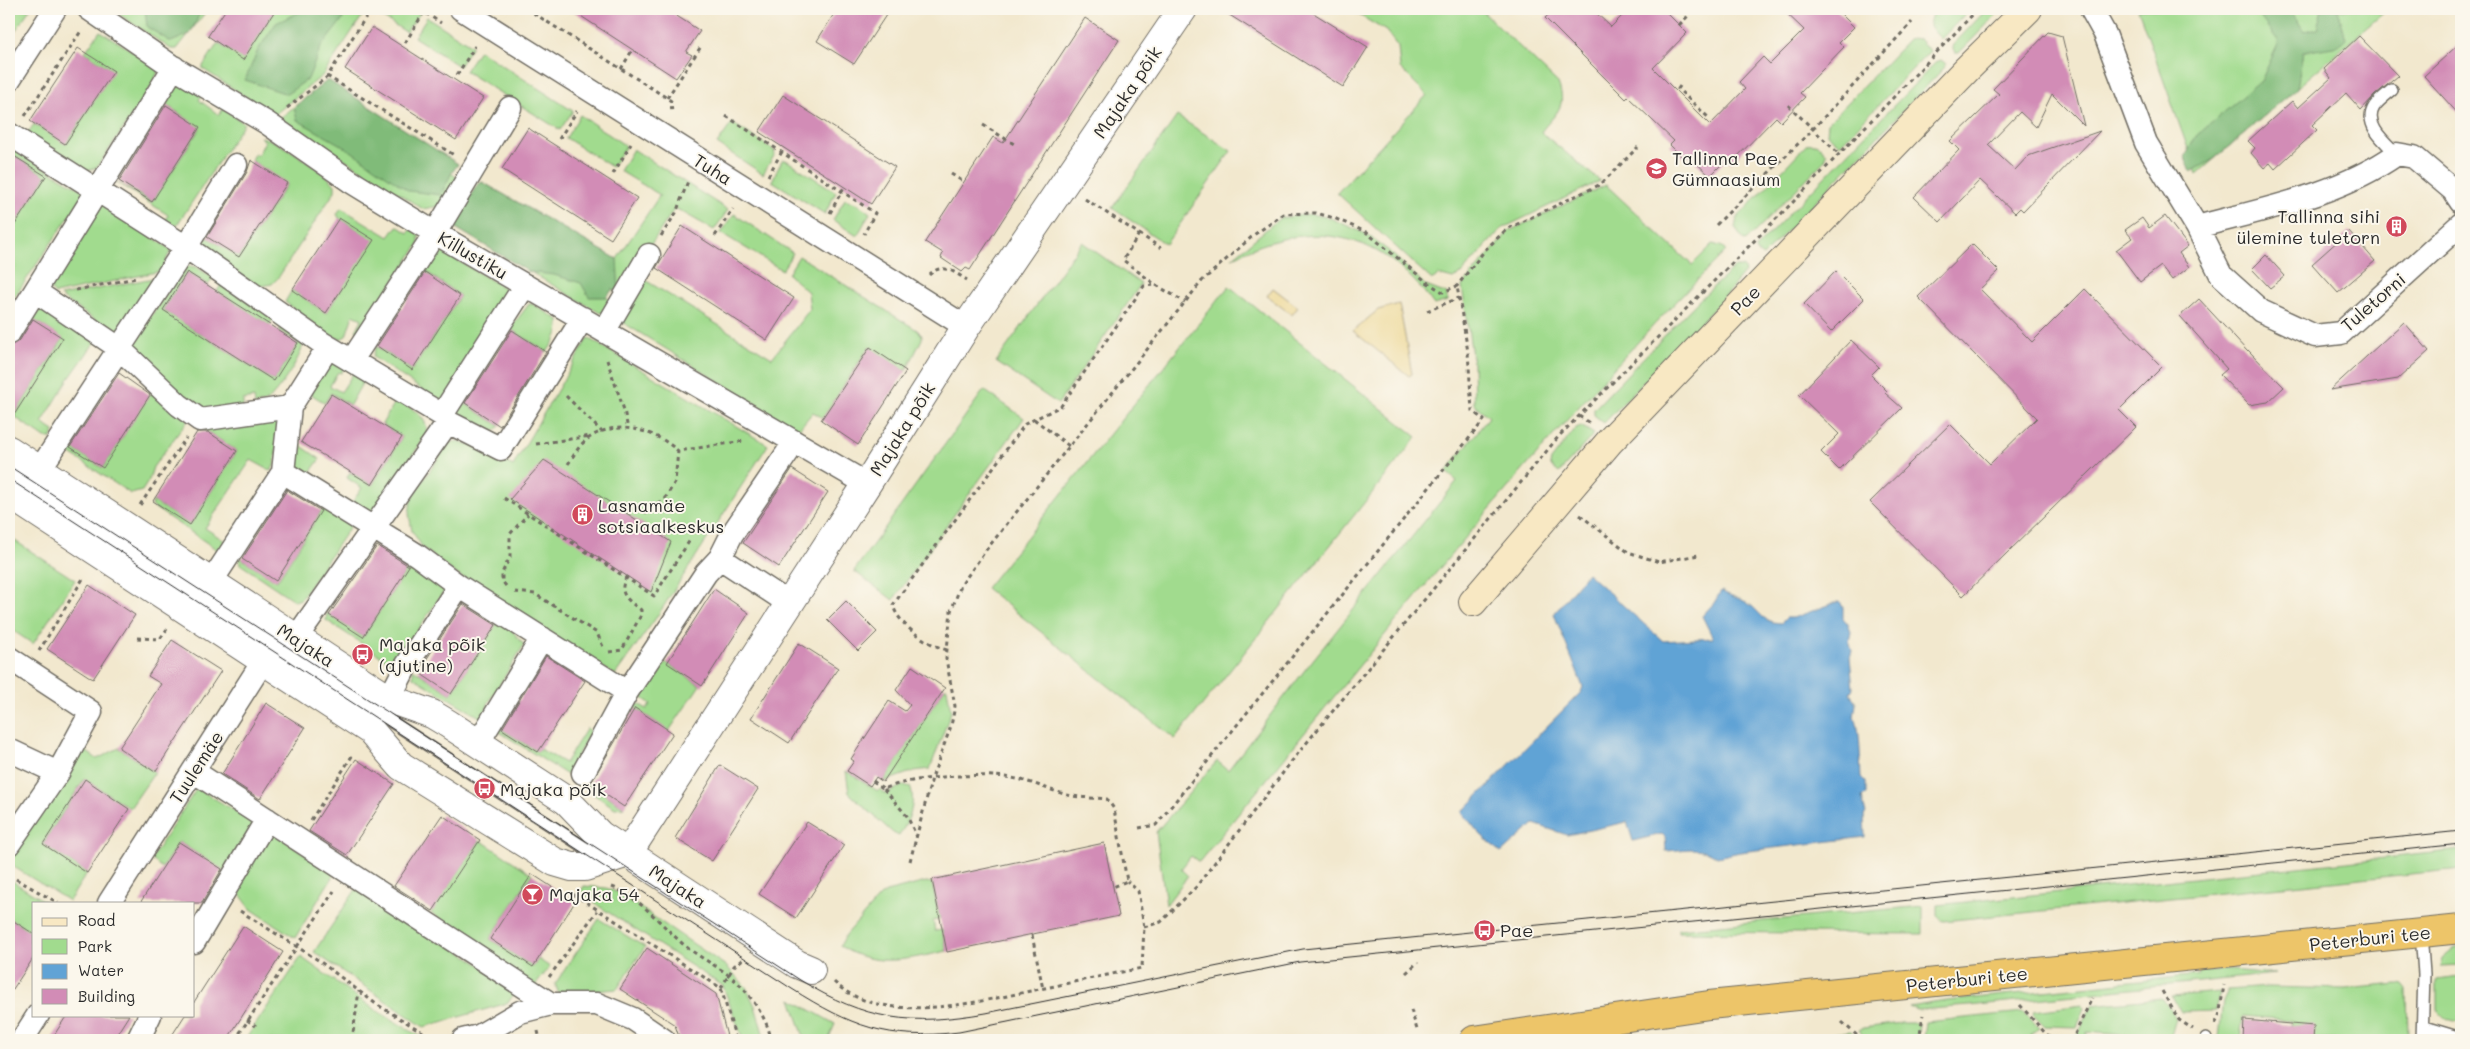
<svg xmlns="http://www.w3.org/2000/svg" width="2470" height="1049" viewBox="0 0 2470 1049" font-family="Mali,sans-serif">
<rect width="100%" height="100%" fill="#fbf7ec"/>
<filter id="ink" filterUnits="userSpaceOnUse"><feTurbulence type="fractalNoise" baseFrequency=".02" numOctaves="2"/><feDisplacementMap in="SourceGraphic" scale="10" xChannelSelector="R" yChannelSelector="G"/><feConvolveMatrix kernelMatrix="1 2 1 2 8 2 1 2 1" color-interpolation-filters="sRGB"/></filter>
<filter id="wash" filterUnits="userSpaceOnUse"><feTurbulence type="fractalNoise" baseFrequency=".0096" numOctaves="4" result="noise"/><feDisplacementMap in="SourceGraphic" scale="20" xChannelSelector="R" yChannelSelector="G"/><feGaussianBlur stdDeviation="1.12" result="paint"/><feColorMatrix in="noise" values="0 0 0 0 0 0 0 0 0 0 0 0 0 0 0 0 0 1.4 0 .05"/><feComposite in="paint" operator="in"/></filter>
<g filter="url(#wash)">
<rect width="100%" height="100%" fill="#f2e8ce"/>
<path fill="#a1db8e" stroke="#66835c" d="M14,9h16l-17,25 -4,-3v-14z
M111,9h97l-31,40h-6z
M276,9h91l-44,66 -49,40 -71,-46v-3l15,-23 25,16z
M374,9h40l6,4 -14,19 -32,-20z
M1349,9h133l-1,1 77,73c10,25 -3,30 -17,49l59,49 -99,48 -39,44 -9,6 -15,-4 -6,5 -95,-87 90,-98 -27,-27 -2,-21 -12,-16z
M1926,9h44l-29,30c-8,-9 -15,-13 -9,-24z
M1987,9h15l-43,44h-4l-3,-7z
M2138,9h250l-191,165z
M427,17l45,29 -13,20 -45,-29z
M100,31l60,37 -13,26 -50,73 -10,4 -64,-31 11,-16 32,20 47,-73 -28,-19z
M1910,38l9,1 11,12 -90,94 -13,-11 1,-11z
M479,50l94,61 -13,19 -95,-59z
M1941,60l5,4 -2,4 -181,188 -6,-4 -1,-4 181,-187z
M328,80l130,84 -7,9 9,7 -21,26 -16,3 -143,-91z
M176,81l26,14 -3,5 20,15 4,-6 21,14 -69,105 -10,-6 3,-7 -53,-34 37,21 48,-74 -40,-28z
M580,115l46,31 -14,21 -46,-29z
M1177,116l54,35 -65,93 -54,-36z
M732,123l42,27 1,4 -12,20 -46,-30z
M260,137c14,0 67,36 75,48v6l-57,87 -6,6 -15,3 -57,-41 3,-12 36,23 48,-73 -36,-24 3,-6 4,1 7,-14z
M1807,144c9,-2 15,3 20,10l-2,6 -78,80 -3,1 -9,-13 2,-10z
M633,149l95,61 -14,20 -39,-22 -56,85 -6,-4 -7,8 8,5 -9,10 -5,1 -144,-85 26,-46 135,77 43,-64 -40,-24z
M13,150l73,42 -77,113v-71l37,-58 -36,-23z
M782,160h4l50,32 -11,22 -53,-33z
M1606,185l86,80 21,-21 10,3 3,4c-191,190 -356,404 -527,611l-8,-6 -10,13 7,7 -22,29 -10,-73 61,-71 11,9 80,-104 149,-185 -11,-9 43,-55 -15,-13 -1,-41 -11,-77 47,-55z
M845,199l13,5 12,9 -13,23 -24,-16z
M102,201l69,49 -10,21 -106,23 -7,-8z
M341,208l48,29 8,-11 11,7 3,-4 8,6v9l-59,87h-4l6,-12 -9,-4 -7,21 -6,3 -15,-6 -40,-31 7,-12 34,23 47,-73 -34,-22 -2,-4z
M734,214l59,39 -11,17 -61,-37z
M1311,214l19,4 36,16 23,17 37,35 21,8v7l-13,4c-52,-74 -123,-88 -202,-47l48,-40z
M1082,242l59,42 -83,120 -62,-42z
M436,248l72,42 -2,8 -62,103 -7,-1 -64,-43 3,-11 36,24 48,-74 -39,-28z
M799,256l118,74 5,5v4l-16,32 -37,-24 -46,71 -10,-6 -15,18 -176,-108 23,-42 127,78 38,-49 -2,-17 -20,-18z
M189,266l7,1 17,11 -5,7 -21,-13 -24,38 111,71 24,-37 -19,-13 3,-5 17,11 4,6c-1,14 -25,49 -36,58 -4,2 -8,3 -12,4l-1,-7 -11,2v7l-35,3 -13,-3 -66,-58 54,-80z
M1735,267h8l2,5 -24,29 -117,122 -10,-8v-6l106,-110z
M159,277l-41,59 -58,-40z
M222,284l51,35 -4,6 -52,-34z
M1229,286l188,151 -242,302 -189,-151z
M35,300l62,39 -29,41 -26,43 12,8 -2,7h-7l-36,-25v-5l8,3 46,-72 -30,-20 6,-10 -7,-4z
M529,304h4l26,16c1,14 -5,22 -12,32l-37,-23z
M588,338l180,107 -112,173 -41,57 -163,-104 -29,-23 -11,-17 -3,-17 2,-13 9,-16 29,-42 9,-2 16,5 39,20z
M332,361l13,5 -4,7 -3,-1 -8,14 11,6 13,-20 11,6 -15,27 -19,-12 -6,10 -16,-10 3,-8z
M984,390l40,28 -131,182 -39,-29z
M154,393l34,27 -35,47 -4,13 -7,11 -11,3 -65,-43 -1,-3 2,-3 36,23 47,-74z
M397,399c14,10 31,16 30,35l-55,80 -23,-7 13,-19 -15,-10 3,-6 22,13 30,-48 -20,-13z
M463,402l37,24 -6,5 -9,3 -27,-18 1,-8z
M280,418l-5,46 -4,7 -20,-11 -46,68 23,15 -9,8 -67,-45 1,-5 37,24 47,-74 -37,-24 22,1z
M1581,426l13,8 -35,39 -9,-8 1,-5 25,-32z
M297,443l23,16 -14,19 -12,-11z
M324,507l29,15 -52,77 -6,2 -55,-37 -1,-7 38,24z
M9,537l66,43 -42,64 -24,-16z
M411,563l35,25 -52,77 -68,-45 1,-7 36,24z
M498,621l12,7 14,17 -35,57 -6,17 -70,-42v-8l38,25z
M667,663l33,22 -31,46 -34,-23 2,-5 10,6 4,-5 -10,-7 19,-29z
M945,688h2l4,24 -21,57 -16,2 -31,11z
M498,727l40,25 2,-3 25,14 22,-35 3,4 -15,28 -2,16h-4l-71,-45z
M80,747l17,12 22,-11 36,24 -25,36 -46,-29 -41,65 44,29 -18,28 -60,-37v-10z
M846,771l32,20 2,-2 5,5 19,-9 6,2c7,16 -2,35 -11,49l-6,-3 -44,-40z
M586,782l38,25 -9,1 -28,-18z
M197,788l58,35 -31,48 -45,-29 -17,26 -11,-9z
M271,831l63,43 -39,64 -44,-29 -15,-20z
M480,840l52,34 -42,65 43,28 5,-8 12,8 -16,20 -103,-74z
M2461,850v19l-518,52 -6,-5v-11z
M9,879l38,24h-13v31l-25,-16z
M926,882l6,1 8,36 -7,2 2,10 7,-1 5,21c-38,8 -72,18 -107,-5l6,-11 34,-39 6,-4z
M359,885l158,104 -9,14 -84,24 -110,-75z
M584,886l22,2 11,4 109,74 20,21 9,19 10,34h-22l-20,-54 -123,-79 -19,-16z
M1923,906v28l-245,-2v-3z
M599,919l46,28 -28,42 -58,5 -4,-10z
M2455,947h6v18l-21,1 2,-8z
M301,957l73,52 52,31h-181z
M2229,970l46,4 -306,32 -52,4 -8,-3 37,-6 253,-26v-4z
M2461,977v45c-12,1 -17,-4 -24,-13v-29z
M2397,984l6,1 4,5 1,50h-119l2,-20 -48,-4 -3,24 -21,-2 4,-37 5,-11 40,-3 77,2z
M2220,992l-5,19 -34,1 -9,-16z
M2162,998l14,20 -5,18 8,4h-43v-4l-49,-4 -1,8h-8l1,-9 13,-26z
M791,999l44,25 -7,16h-23z
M2083,1005l2,3 -8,19 -32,-1 -12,-12 1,-3z
M2023,1012l16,15 -8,8v5h-107l2,-18z
M1901,1023h18l-2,17h-51l-7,-10 4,-2z
M1851,1031l7,9h-67z"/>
<path fill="#80bb79" stroke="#567352" d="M145,9h57l-12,25 -19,8 -24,-15z
M302,9h38l3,10 -22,28 -13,32 -21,15 -42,-14 13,-30 18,-27 24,-11z
M2254,9h36l14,22 13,-3 5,-19h16l8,30 -7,7 -36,6 -6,36 -83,71 -23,13 -6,-15 11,-21 65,-55 18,-39z
M328,80l130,84 -7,10 -10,21 -32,-4 -61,-42 -51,-29 -3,-13z
M482,182l135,77 2,34 -6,-4 -7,8h-17l-8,-14 -27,-8 -25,-3 -73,-44 -3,-4 24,-39z"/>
<path fill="#eeda9e" stroke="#8c8264" d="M1273,288l25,19 -6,8 -25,-19z
M1399,304l13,70 -3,2 -56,-45 25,-21z"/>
<path fill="#61a3d5" stroke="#466780" d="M1587,573l76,68 50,-3 -11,-22 12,-13 7,-12c8,5 16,6 25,11 15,9 14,20 35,21l5,-5h7l47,-17 3,7v10l5,6 3,8 -2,9 3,10 -2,6 3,32 -3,3 6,12 -2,13c7,7 6,49 7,60l5,5v13l-4,2 4,17 -2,1 1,22 -125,15 -23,5c-15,-12 -32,-7 -51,-6l-1,-14 -3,-3 -29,7 -6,-19 -60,13 -33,-11 -33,29 -23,-21 -16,-20 119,-120 2,-5 -29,-73z"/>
<g id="blocks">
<path fill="#d28cb6" d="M226,9h50l-33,51 -35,-24z
M570,9h96l34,22 -14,21 6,3 -16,23z
M837,9h53l-36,55 -37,-23z
M1220,9h87l61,38 -25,40z
M1555,9h37l19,18 18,-18h34l24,24 -34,35 57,57 35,-36 -6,-7 24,-25 7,7 34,-34 -22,-21h54l18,18 -15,15 5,5 -44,46 5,4 -24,25 -5,-5 -45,46 -4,-4 -17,17 -22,-21 -4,4 -14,-14 4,-4 -46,-44 -2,2 -81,-81z
M1085,18l34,22 -149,230 -4,-2 -4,4 -21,-14 2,-5 -18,-11 68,-105 10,6z
M372,27l111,71 -27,42 -111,-71z
M2048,32l14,4 22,90 -32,-32 -16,33 -16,-15 -32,33 27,25 13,-14 72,-25 -77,80 -3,-3 -5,5 -35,-33 -40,42 -26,-25 45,-47 -9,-9 49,-47 -6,-5z
M2359,36l39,40 -23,19 -14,15 -15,-17 -34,32 5,5 -42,39 -5,-6 -6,5 -13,-15 4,-5 -7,-7 44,-40 6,7 33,-30 -7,-9z
M2461,42v75l-37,-41z
M78,48l36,23 -49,73 -35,-23z
M783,95l112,72 -24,37 -112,-72z
M166,105l34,22 -48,75 -33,-21z
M528,128l109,70 -26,41 -109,-70z
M9,153l37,23 -37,58z
M251,160l36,23 -48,74 -32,-20 40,-65z
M2165,216l23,30 -9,7 10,14 -17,13 -11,-14 -21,16 -24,-32 16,-12 -7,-8 17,-12 7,10z
M339,218l35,22 -48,73 -34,-23z
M682,226l112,72 -27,42 -111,-72z
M2349,231l26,30 -37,32 -26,-29z
M1972,244l27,27 -19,18 52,53 53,-53 77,78 -43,43 17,17 -173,169 -93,-94 80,-78 40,40 47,-46 -119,-121z
M2266,255l19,21 -15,12 -18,-19z
M1836,271l28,28 -33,33 -27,-28z
M187,272l111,71 -24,38 -111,-71z
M425,272l35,24 -48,74 -35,-24z
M2199,299l48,52 1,-1 36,37 -16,15 -19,3 -29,-30 7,-6 -47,-53z
M33,319l30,19 -54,85v-77l11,-6z
M2404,322l25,29 -31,28 -68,11z
M512,330l34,22 -46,74 -35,-23z
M1851,340l28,27 -8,8 16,16 -2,2 17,15 -63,62 -18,-18 18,-18 -40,-39z
M870,347l36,24 -48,74 -37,-25z
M119,373l31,22 -47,73 -33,-21z
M331,394l71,43 -30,48 -71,-43z
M197,432h11l29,19 -47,74 -37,-24z
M544,460l127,82 -20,50 -141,-93z
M792,469l36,23 -49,75 -36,-24z
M287,490l34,21 -45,70 -34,-22z
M377,546l32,20 -46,71 -34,-22z
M89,585l46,30 -42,64 -46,-30z
M714,589l35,24 -47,73 -35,-23z
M846,601l31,31 -19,19 -31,-31z
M463,604l33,21 -45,69 -33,-22z
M172,640l49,31 -66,101 -36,-24 42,-64 -13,-8z
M799,643l39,25 -49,75 -38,-25z
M546,656l39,25 -47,71 -36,-23z
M912,666l33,22 -62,94 -7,-5 -6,9 -23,-15 7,-10 -3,-2 38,-58 16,10 5,-6 -14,-15z
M266,703l39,25 -45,71 -38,-25z
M635,708l38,25 -49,74 -34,-23z
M356,759l38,25 -47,71 -38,-24z
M720,765l38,24 -46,72 -37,-23z
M85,779l44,30 -42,64 -44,-29z
M442,815l38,25 -47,71 -39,-25z
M807,822l37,23 -48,73 -37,-24z
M179,842l43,27 -20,34h-62z
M1104,843l15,73 -172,36 -15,-72z
M532,874l43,28 -42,65 -43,-28z
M9,918l25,16v23l-25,38z
M243,926l40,26 -56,88h-58l16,-25h9v-13z
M647,948l69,46 12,46h-48l-5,-15 -55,-36z
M67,1015h62l-16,25h-62z
M2244,1020l70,6 -1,14h-70z"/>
</g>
</g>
<g filter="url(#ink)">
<use href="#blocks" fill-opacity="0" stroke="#716d64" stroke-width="1"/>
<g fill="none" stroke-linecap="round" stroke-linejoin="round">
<defs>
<path id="service" d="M2392,90c-6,5 -14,11 -18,17 -11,18 12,36 23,47
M9,472l593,387
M2421,933l3,41 -2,66
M2424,1027l37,11
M2206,1040v-1"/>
<path id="minor" d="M89,9l87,60 91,54 83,58 85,52 432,251
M461,9l505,318
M2091,9l14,25 41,109 51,84 24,48 40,36 54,25 26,-3 120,-109
M9,80l46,-71
M9,134l177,113 136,96 120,72
M2197,227c67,-18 142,-32 200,-73l17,3 39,33 8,12
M525,285l-83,130 6,7 53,27 82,-131
M35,291l84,57 60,57 21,15 90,-13
M605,330l44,-75
M9,333l165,-266
M352,360l83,-127 75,-125
M283,472l134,83 42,31 168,106
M19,501l167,-254 50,-82
M720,558l12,-24 62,-91
M191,613l92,-141 7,-65 38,-60
M296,638l152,-216
M9,658l82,54 -33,61 -49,71
M389,699l17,-33 53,-80
M478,743l64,-105
M9,750l49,23
M193,771l358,233h46l36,15 31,21
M583,773l44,-81 79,-119 14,-15 70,46
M109,903l174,-273
M194,942l73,-123
M22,1040l16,-25
M138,1040l12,-25
M463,1040l16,-4 41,-24 31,-8"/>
<path id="tertiary" d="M9,450l380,249 43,15 15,9 120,78 33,34 197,129 14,6
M9,494l362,237 30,35 154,96 17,5h13l43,-14
M628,853l239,-369 99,-157 217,-318"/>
<path id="secondary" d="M1473,602l137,-161 357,-372 61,-60"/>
<path id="trunk" d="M1474,1040l235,-35 752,-76"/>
</defs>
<use href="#service" stroke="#716d64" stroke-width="14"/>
<use href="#minor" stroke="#716d64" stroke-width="25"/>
<use href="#tertiary" stroke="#716d64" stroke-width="30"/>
<use href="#secondary" stroke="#716d64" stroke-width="30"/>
<use href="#trunk" stroke="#716d64" stroke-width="30"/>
<path stroke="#716d64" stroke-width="3" stroke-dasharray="4 4" stroke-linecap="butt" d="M419,9l22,14
M527,9l140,89 4,3 1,13
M2120,14l29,-5
M1679,25l9,-9 -8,-7
M405,43l19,-31
M621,69l12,-20
M457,75l18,-29
M327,76l127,79
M1680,86l-2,3 31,29
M667,98l35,-53
M1788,105l51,49
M287,108l40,-31 44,-68
M25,116l56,-85
M726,116l149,97 -11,21
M983,125l31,19
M559,139l18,-28
M613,174l18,-30
M951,174l13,8
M768,176l16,-28
M1085,199l76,49
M830,213l14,-26
M1716,225l97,-96 99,-107
M1139,234l-16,26 33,25 29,17
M661,236l15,-23 12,-32
M715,236l18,-27
M929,275c13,-13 25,-3 38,5
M76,290l60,-12
M1427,311l32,-13
M607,360l17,50 4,19
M566,396l36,36
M1579,416l13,9
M1034,419l35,27
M536,444l55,-8
M568,464c5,-7 10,-17 16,-22 28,-25 70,-13 94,9
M504,498l150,98 36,-56
M140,505l46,-67
M645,513l21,-16 9,-15 3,-31 66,-10
M1580,515l48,37 31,10 40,-7
M506,586l-4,-5v-8l8,-16v-23l18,-20
M515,592l20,2 62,39 7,16
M137,638l23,1 7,-10
M947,650c-19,-5 -49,-25 -54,-45l132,-181 36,-18 83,-120 12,-1
M39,651l45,-74
M609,652l13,-2 19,-35v-5c-12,-9 -24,-16 -15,-32
M873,781l11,8c27,-13 103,-17 133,-10 19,4 36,13 55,17 12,2 24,2 35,3l7,10 13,72 -14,6
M884,789l23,27 9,19
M311,820l43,-67
M1139,828l17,-3 328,-405 -12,-9 -4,-59 -11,-66
M910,861l22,-83 19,-52 4,-20 -9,-47 5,-48 10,-26 25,-35 216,-269 53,-47 29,-20 32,-1 18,5 32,14 62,51 15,9 14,-6 28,-36 22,-21 94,-45 37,-37
M9,875l49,28
M612,887c30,11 53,43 77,62 18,13 38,22 53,38 13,16 26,33 29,53
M573,894l148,94 15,52
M240,911l78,49 58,44 60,36
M1144,927l17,-5 35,-35 99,-130 264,-321 239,-239 180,-188
M1032,935l11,54
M1406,973l12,-11
M549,977l48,-66
M834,982c47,45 144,20 201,8 35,-7 71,-15 107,-22l2,-41 -6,-36 -11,-10
M721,988l13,-22 9,-7
M2162,991l17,29 14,9
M2020,1005l26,29 9,6
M1411,1010l7,23
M247,1020l9,6
M1842,1022l20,18
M2215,1024l4,-7 5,-32
M538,1031l2,9
M235,1040l99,-149
M352,1040l7,-49
M1919,1040l4,-25
M2069,1040l6,-6 17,-36"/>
<use href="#service" stroke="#fff" stroke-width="11"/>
<use href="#minor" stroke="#fff" stroke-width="22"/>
<use href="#tertiary" stroke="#fff" stroke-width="28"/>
<use href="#secondary" stroke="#f8e8c3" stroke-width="28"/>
<use href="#trunk" stroke="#edc569" stroke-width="28"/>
<path stroke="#2b2b2b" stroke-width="1" d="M9,466l791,514c67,41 110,46 186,33l317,-64 1158,-118
M9,479l783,510c59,37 96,52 167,43l341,-70 1161,-118"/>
</g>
</g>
<defs>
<symbol id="school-disc" viewBox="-11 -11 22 22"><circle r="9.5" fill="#d1495b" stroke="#fbf7ec"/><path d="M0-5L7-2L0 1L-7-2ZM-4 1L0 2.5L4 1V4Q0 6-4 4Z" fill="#fff"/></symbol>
<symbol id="building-disc" viewBox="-11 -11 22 22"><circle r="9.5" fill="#d1495b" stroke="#fbf7ec"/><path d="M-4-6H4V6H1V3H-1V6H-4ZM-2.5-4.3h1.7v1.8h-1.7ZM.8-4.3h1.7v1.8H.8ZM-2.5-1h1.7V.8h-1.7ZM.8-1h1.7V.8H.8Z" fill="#fff"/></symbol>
<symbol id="bus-disc" viewBox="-11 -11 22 22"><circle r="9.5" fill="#d1495b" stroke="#fbf7ec"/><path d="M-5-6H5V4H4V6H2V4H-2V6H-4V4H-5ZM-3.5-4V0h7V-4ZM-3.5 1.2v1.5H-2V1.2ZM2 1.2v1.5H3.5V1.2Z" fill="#fff"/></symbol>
<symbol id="bar-disc" viewBox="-11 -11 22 22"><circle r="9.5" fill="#d1495b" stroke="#fbf7ec"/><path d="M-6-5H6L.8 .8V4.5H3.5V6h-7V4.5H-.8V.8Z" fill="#fff"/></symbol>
</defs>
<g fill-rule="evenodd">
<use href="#school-disc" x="1644" y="156" width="25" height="25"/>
<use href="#building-disc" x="2384" y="214" width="25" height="25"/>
<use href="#building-disc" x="570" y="502" width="25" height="25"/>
<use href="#bus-disc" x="350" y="642" width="25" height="25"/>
<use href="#bus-disc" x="472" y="776" width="25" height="25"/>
<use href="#bar-disc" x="520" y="882" width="25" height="25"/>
<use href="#bus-disc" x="1472" y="918" width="25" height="25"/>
</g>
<g text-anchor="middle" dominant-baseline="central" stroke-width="4" stroke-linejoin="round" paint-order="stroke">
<g font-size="18" fill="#2b2b2b" stroke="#fbf7ec">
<text transform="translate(1127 92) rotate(-56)">Majaka põik</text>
<text transform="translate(713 169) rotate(32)">Tuha</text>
<text transform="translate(473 255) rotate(30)">Killustiku</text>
<text transform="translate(1745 300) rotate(-46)">Pae</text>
<text transform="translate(2373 302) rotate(-41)">Tuletorni</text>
<text transform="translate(902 429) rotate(-58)">Majaka põik</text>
<text transform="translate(306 645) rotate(33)">Majaka</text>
<text transform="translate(196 767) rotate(-57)">Tuulemäe</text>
<text transform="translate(678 886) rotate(33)">Majaka</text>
<text transform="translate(2370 938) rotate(-6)">Peterburi tee</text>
<text transform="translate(1967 979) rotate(-6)">Peterburi tee</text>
</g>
<g font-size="18" fill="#2b2b2b" stroke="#fbf7ec" text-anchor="start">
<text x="1672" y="158">Tallinna Pae<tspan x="1672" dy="21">Gümnaasium</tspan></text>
<text x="2380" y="216" text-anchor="end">Tallinna sihi<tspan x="2380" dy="21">ülemine tuletorn</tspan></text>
<text x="598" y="505">Lasnamäe<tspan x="598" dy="21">sotsiaalkeskus</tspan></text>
<text x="379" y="644">Majaka põik<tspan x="379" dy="21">(ajutine)</tspan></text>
<text x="500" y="789">Majaka põik</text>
<text x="549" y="894">Majaka 54</text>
<text x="1500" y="930">Pae</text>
</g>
</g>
<rect width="2470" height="1049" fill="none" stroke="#fbf7ec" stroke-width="30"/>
<rect x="32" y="902" width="162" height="115" fill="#fbf7ec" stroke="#a8a59f"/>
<rect x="42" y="918" width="25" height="8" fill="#f8e8c3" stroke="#a8a59f"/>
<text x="78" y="926" font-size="15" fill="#2b2b2b">Road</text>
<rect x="42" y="939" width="25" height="15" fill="#a1db8e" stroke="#a8a59f"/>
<text x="78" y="952" font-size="15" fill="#2b2b2b">Park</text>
<rect x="42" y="964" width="25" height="15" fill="#61a3d5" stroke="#a8a59f"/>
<text x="78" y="976" font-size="15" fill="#2b2b2b">Water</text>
<rect x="42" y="989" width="25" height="15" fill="#d28cb6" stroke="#a8a59f"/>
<text x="78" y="1002" font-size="15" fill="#2b2b2b">Building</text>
</svg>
